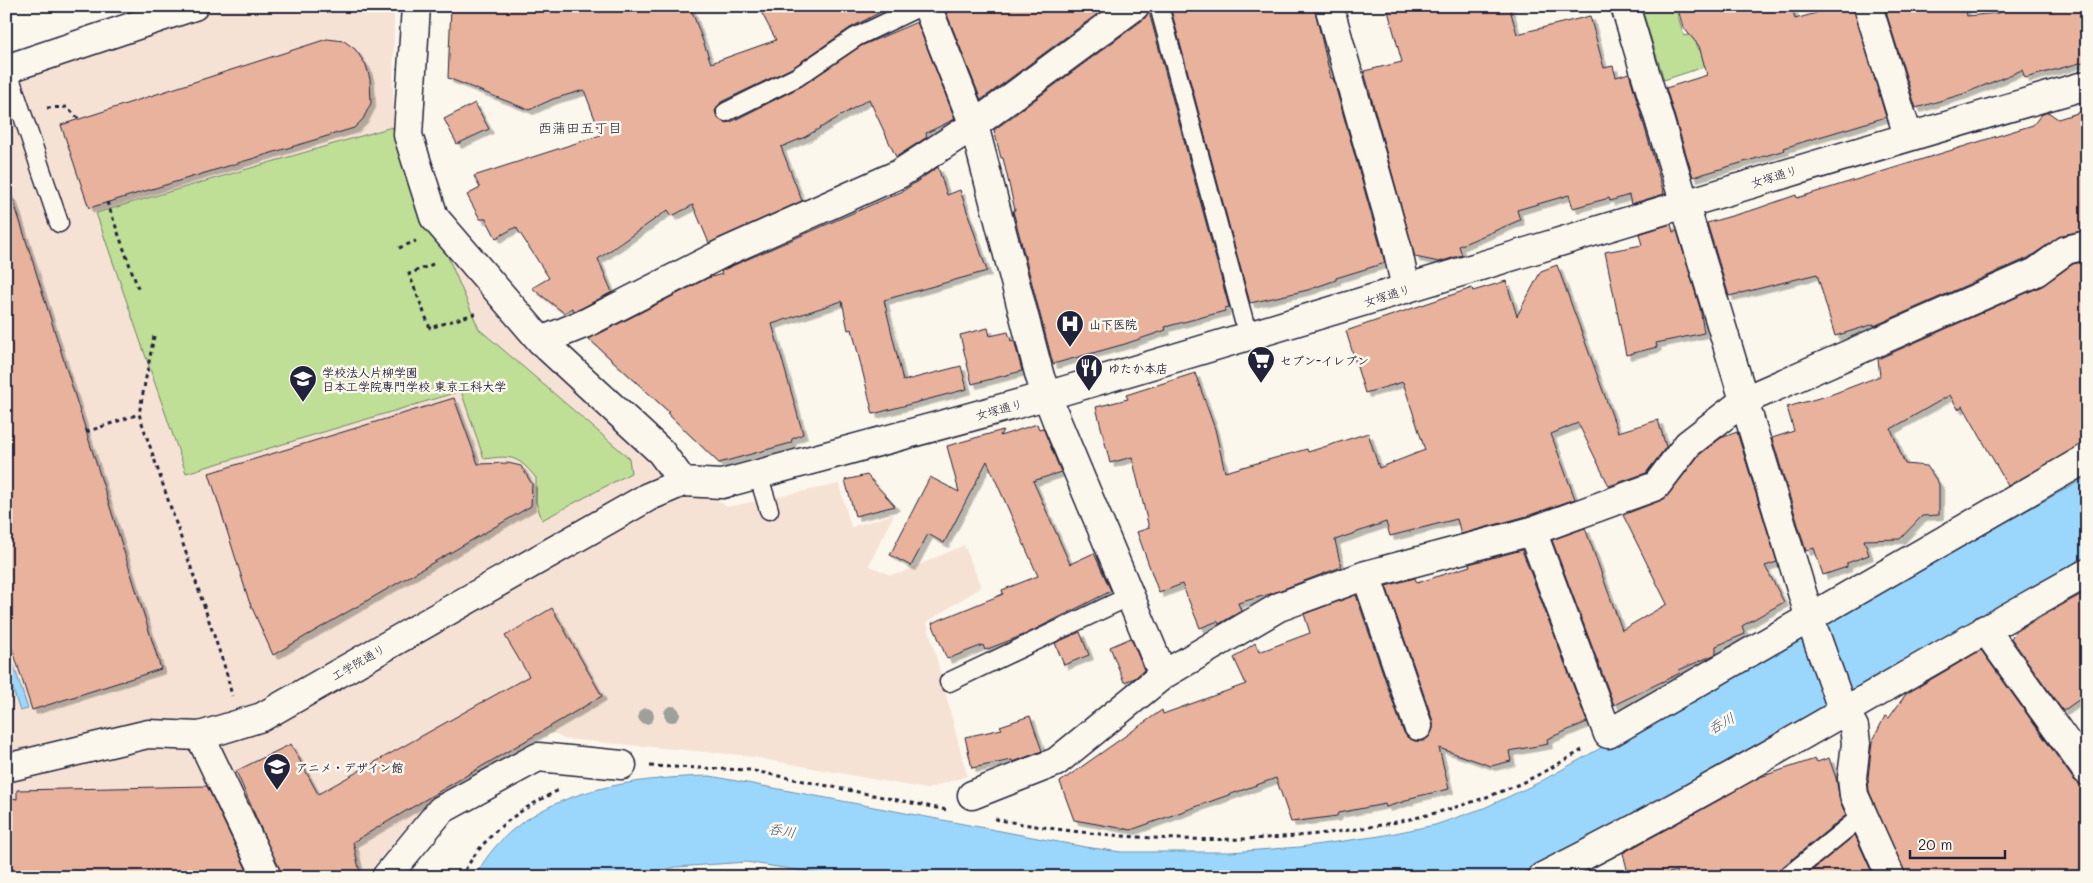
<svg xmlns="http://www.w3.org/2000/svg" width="2093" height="883" viewBox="0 0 2093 883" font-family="Mali,'Klee One',sans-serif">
<defs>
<filter id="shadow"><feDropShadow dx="4.5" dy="4.5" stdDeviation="0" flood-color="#0004"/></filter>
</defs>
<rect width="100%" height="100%" fill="#fbf7ec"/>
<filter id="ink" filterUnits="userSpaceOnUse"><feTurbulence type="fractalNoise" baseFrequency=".02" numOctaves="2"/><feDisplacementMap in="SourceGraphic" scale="10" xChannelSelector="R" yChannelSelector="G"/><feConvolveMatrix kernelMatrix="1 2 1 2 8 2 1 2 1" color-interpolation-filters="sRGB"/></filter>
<g filter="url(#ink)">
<path fill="#f5e2d4" d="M228,6h166l-1,111 34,101 255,259 45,30 112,-23 12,43 43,-13 -25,51 21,10 11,-2 63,-28 17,42 -54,35 40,154 -40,13 -186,-34 -177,-16 -10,-6 -21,7 -89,50 -18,14 -61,73h-359v-792z"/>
<path fill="#bfde96" stroke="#708068" d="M1641,6h34l9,30 9,-2 5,14 12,17 -46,15z
M392,127l87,202 150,129 2,15 -89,47 -6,-18v-24c-18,-22 -24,-23 -52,-19l-23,-68 -275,82 -90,-260z"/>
<path fill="#9bd7fc" stroke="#6b8faf" d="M2087,477v83l-540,301 -33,16h-674l-94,-15 -70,5 -39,10h-162c43,-85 151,-99 235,-101l375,71 36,5h109l70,-5 80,-11 55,-11 49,-17 54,-25z
M6,642l22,67 -8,2 -14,-43z"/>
<path fill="#e8b29c" stroke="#22223b" filter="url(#shadow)" d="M451,6h239l21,57 65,-23 -18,-34h134l-42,22 -58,40 -71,34 -6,9 2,6 8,6 6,-1 71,-36 59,-40 56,-24 38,97 -29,14 1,4 -31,20 -27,-58 -64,38 -24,10 21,54 -93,42 -16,-38 -21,11 -4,-6 -70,49 14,33 -32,17 -6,2 -2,-3 -8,5 -32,-25 17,-10 -33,-51 -20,11 -10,-19h-6l-13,-24 13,-7 -6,-12 127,-41 -17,-45 -31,9 -24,11 -81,-32z
M965,6h143l-127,94 -35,-88z
M1170,6h144l17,73 2,-1 52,185 -49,15v2l-28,10 -58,13z
M1406,6h103l8,28 73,-18 14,52 9,-2 3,11 13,-4 35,121 -33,10 -2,-9 -19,6 -1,-3 -36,10 -4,-13 -52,15 3,10 -61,26 3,9 -23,7 -24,-5 -51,-186 38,-9 -14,-51z
M1677,6h115l3,13 46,-13h12l33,111 -80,24 -22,7 1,2 -92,27 -27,-89 41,-13 -8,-29 -16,-19z
M1884,6h81l2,10 30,-3 29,-7h61v55l-62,17 -3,-8 -59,24 -47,14z
M1149,12l80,295 -4,1v3l-60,16 1,3 -41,14 -72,20 -40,-153 2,-1 -12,-52h-2l-7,-28 150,-111z
M327,39l17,2 11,8 11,16 4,14 1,24 -8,16 -9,9 -265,80 -28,-83z
M475,103l14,26 -32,15 -13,-25z
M2087,110v120l-25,5 -34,23 -154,68v-2l-39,12 -18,-62 -88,22 -22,-73 49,-14 40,-14 1,3 236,-73 8,-10 7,-3 10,7z
M938,167l9,28 13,-5 27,81 -103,29 19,81 58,-15 6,23 -94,25 -21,-85 -4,1 -6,-29 -70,23 31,110 -11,5 -1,4 -72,20 -52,-50 2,-1 -80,-73 119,-61 14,-4 -1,-3 11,-5 171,-75z
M6,196h6l149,473 -129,41 -26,-81z
M1671,224l2,8 4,-1 23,77 4,25 -48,10 1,4 -31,8 -21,-103 37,-7 -3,-11z
M2087,261v181l-79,44 -45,-80 -5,3 -8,-14 -59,34 14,35 22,2 12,18v31l-17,1 -22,23 -36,1 5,15 -22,8v4l-24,8 -9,-27 -8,3 -34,-113 22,-7 -7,-24 43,-12 50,-19 -2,-17 164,-73 31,-22z
M1557,265l61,167 40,-12 8,27 -20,26 -37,13 -31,-63 -27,11 24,65 -48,17 -66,18 -4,-15 -67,17 -4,-14 -51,18 6,27 -71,27 -32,9 3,8 -22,13 -1,-3 -18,7 -18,-44 -23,9 -22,-61 12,-4 -17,-71 -22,6 -14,-56 32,-8 -2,-4 69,-22 20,56 10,43 82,-23 1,3 60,-19 11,35 46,-18 -22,-68 -38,11 -19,-62 126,-43 1,3 33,-10 11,35 24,-45z
M988,328l2,8 18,-4 3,9 3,-1 8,31 -50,13 -12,-49z
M454,398l24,66 30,-1 13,3 11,18 -1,22 -258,149 -24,-54 -40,-128z
M1037,424l2,5 4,-1 18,44 -28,9 37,83 24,-11 17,38 -85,43 -41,16 -2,-5 -36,14 -15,-36 71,-29 -1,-4 36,-14 -51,-115 -43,82 -16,-9 -17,32 -21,-11 40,-78 29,15 -12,-46 56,-16 -3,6z
M1737,432l40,130 -12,4 19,36 -42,24 3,8 -29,12v8l-37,16 1,3 -66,32 -62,-165 33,-12 37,102 45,-26 -44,-89 39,-15 6,-5 31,-40 22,-17z
M867,475l28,31 -40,10 -10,-36z
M1522,550l65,172 -40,17 1,5 -39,7 2,10 -20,5 -52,-18 10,41 -39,9 -1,2 -23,7 -1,-3 -47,9 -1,3 -46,6 -15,-44 -145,52 -57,-10 -14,-38 102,-72 1,4 83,-30 -12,-26 21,-15 4,9 51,-19 -6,-19 52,-19 47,136 4,6 8,4h9l5,-4 4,-8v-8l-47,-135 29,-8 2,5 53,-17 -1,-2z
M2087,591v103l-24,17 -52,-73 5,-7z
M552,608l50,88 -249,146 8,35h-79l-46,-106 55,-27 27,50 211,-118 -24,-40z
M1080,632l9,23 -25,10 -9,-22z
M1131,638l13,32 -9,8 -11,4 -14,-35z
M1981,650l93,130 13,9v88h-181l-37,-86 -1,-13 4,-36 13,-26 4,2 17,-24z
M1030,716l12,35 -29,11 -1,-2 -40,8 -7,-31 37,-8 -2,-3z
M1829,758l7,20 4,23 6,14 -66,54 -3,8h-99l-2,-6 -20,6h-27l-6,-24 137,-76 55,-18 2,3z
M207,786l43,91h-244v-80l11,2v-9z
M1855,835l19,42h-70z"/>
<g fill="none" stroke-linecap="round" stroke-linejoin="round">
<defs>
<path id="service" d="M1159,6l89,330
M7,69l52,154
M726,112l71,-35 59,-40 65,-31
M758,474l11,36
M949,682l181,-86
M1787,877l75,-61"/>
<path id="minor" d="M416,6l-8,129 26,82 107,124 120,111 22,30
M927,6l47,119 66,252 18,47 105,251 -107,87 -84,33
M1329,6l68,241 9,42
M1625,6l185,613 30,84 14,24 2,16 -4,35 2,17 37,82
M1868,6l40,130
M6,69l188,-63
M541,341l45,-18 139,-71 174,-78 75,-49 161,-119
M1532,531l76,203 479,-276
M1366,575l52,151
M1985,629l102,142
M1163,675l116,-68 87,-32 166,-44 124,-45 32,-42 57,-44 291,-128 30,-22 21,-5
M200,736l67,141
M6,768l142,-34 52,2 62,-19 386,-220 35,-15 39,2c117,-32 235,-62 351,-96 339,-99 675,-206 1014,-303
M386,877l55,-67 97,-53 84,8
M1542,877c186,-93 363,-204 545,-304"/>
</defs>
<use href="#service" stroke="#22223b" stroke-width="21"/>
<use href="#minor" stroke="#22223b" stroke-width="31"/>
<path stroke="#22223b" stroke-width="3" stroke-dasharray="4 4" stroke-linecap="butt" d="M47,108l20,-1 12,12
M107,202l32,89
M399,248l17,-7
M433,264l-24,10 21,54 47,-15
M154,336l-15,78 87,257 6,25
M86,432l53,-18
M650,766l99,4 198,40
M995,819c162,31 369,32 522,-34 23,-10 46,-24 67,-36
M461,877c24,-44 54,-65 98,-87
M697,877l58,-3 18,3"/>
<use href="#service" stroke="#fbf7ec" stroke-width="18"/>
<use href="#minor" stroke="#fbf7ec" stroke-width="28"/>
</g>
<g fill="#9ea19a">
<circle cx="672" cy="714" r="8"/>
<circle cx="646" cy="716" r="8"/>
</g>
</g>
<defs>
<symbol id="hospital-pin" viewBox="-11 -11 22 30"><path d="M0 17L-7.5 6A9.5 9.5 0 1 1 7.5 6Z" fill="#22223b" stroke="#fbf7ec"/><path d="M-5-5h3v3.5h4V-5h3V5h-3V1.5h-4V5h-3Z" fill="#fff"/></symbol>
<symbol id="supermarket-pin" viewBox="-11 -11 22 30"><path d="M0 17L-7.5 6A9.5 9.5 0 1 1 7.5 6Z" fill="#22223b" stroke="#fbf7ec"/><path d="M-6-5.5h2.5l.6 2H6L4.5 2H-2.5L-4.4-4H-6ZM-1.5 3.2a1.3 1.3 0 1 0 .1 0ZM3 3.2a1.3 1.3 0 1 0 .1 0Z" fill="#fff"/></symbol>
<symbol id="restaurant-pin" viewBox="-11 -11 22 30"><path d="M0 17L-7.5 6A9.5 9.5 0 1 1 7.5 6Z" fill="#22223b" stroke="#fbf7ec"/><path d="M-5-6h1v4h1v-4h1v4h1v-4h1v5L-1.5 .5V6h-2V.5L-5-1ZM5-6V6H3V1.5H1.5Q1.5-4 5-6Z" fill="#fff"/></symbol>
<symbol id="university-pin" viewBox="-11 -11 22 30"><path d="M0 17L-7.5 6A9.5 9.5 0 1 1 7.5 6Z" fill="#22223b" stroke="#fbf7ec"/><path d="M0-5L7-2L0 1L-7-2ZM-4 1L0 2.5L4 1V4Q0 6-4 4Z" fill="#fff"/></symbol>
<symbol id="school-pin" viewBox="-11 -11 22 30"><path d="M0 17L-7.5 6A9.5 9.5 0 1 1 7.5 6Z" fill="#22223b" stroke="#fbf7ec"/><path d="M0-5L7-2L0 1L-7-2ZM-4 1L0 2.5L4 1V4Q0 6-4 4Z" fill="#fff"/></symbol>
</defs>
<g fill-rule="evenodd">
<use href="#hospital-pin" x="1054" y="308" width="32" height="43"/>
<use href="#supermarket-pin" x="1245" y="344" width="32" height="43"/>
<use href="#restaurant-pin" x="1073" y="352" width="32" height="43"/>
<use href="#university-pin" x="287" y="363" width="32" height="43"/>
<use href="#school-pin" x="261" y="751" width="32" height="43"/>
</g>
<g text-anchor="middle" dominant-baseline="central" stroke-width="5" stroke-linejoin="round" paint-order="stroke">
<g font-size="12" fill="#22223b" stroke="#fbf7ec">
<text transform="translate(1774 176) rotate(-17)">女塚通り</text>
<text transform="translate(1387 295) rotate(-17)">女塚通り</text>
<text transform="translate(999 409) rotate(-15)">女塚通り</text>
<text transform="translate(358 662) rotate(-30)">工学院通り</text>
</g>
<g font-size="12" font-weight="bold" fill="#22223b" stroke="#fbf7ec" text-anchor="start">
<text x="1089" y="324">山下医院</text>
<text x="1280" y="360">セブン-イレブン</text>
<text x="1108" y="368">ゆたか本店</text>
<text x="322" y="372">学校法人片柳学園<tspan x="322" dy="14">日本工学院専門学校 東京工科大学</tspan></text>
<text x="296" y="767">アニメ・デザイン館</text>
</g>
<g font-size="14" fill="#22223b" stroke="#fbf7ec">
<text x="580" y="127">西蒲田五丁目</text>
</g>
<g font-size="14" font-style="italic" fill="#465875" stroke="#fbf7ec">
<text transform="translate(1721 723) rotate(-29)">呑川</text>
<text transform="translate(782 830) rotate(10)">呑川</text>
</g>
</g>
<rect width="2093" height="883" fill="none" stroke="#fbf7ec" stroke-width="25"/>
<rect x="12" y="12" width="2068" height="858" fill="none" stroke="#22223b" stroke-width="2" filter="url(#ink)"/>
<path d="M1910 850v8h95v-8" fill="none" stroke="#22223b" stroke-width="2.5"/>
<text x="1918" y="850" font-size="15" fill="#22223b" stroke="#fbf7ec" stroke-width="4" paint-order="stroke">20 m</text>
</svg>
